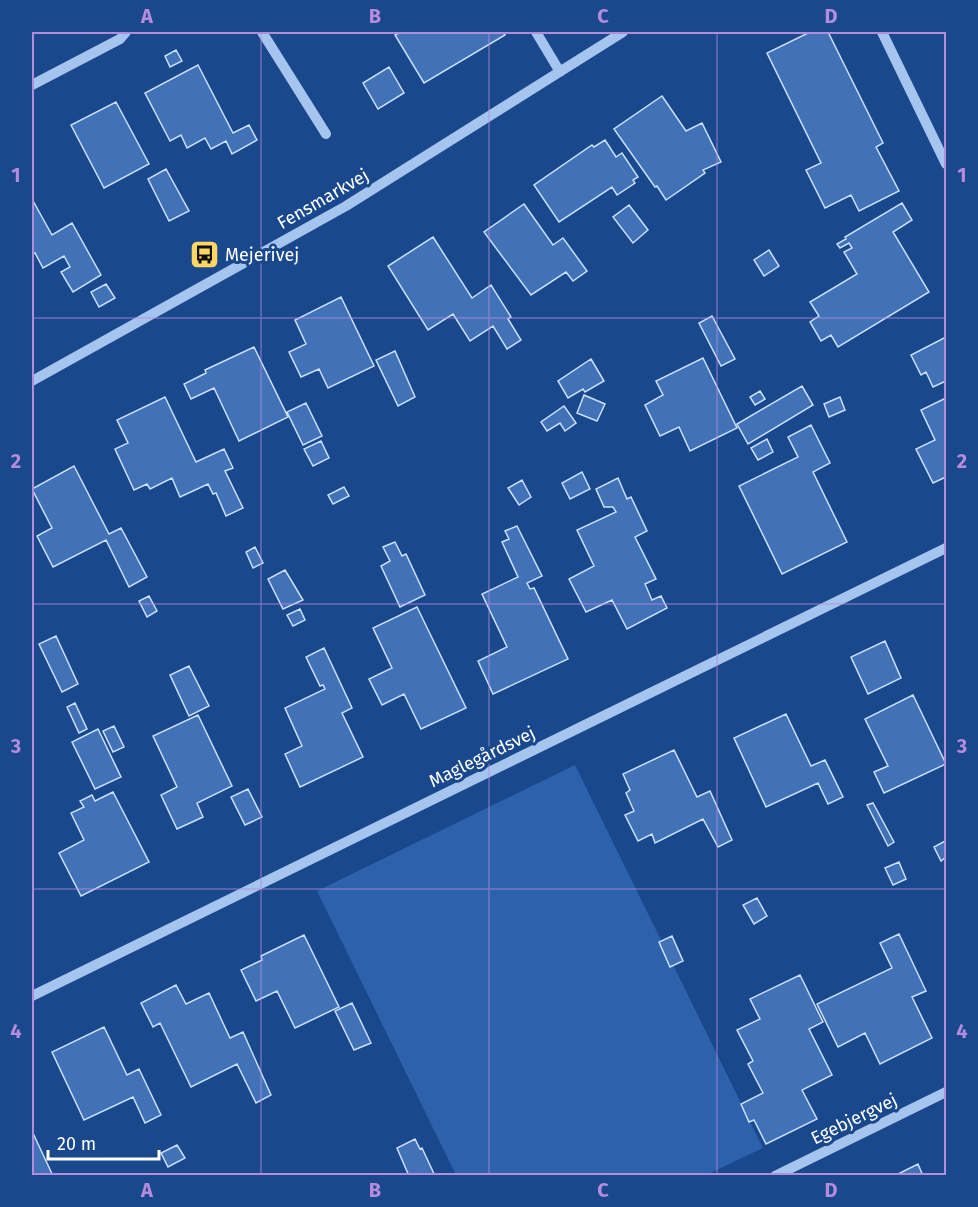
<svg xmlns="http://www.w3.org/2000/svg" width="978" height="1207" viewBox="0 0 978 1207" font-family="'Fira Sans',sans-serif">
<rect width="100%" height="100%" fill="#19488d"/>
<path fill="#2c61ac" d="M575,765l188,383 -57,27h-250l-139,-284z"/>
<path fill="#4171b6" stroke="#cbdffa" stroke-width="1.5" d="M401,32h102l2,3 -81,48 -29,-48z
M810,32h18l55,111 -7,4 23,44 -40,20 -8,-16 -26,13 -19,-38 15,-7 -54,-110z
M176,50l6,11 -12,6 -5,-11z
M198,65l35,68 16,-8 8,15 -25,14 -6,-13 -15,8 -6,-11 -18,10 -6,-13 -11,6 -25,-48z
M389,67l15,26 -26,16 -15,-26z
M662,96l24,35 16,-8 19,39 -18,8 2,3 -39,27 -9,-14 -2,1 -41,-58z
M116,102l33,62 -45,24 -33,-63z
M605,140l11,17 6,-4 16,24 -5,3 2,3 -18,12 -5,-8 -53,35 -25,-37 58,-40 2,2z
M166,169l23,42 -20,10 -21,-42z
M32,199l20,36 20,-12 29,52 -28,17 -12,-20 9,-5 -6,-11 -21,12 -8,-15 -3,1z
M902,203l10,17 -19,12 36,60 -91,55 -7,-12 -10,6 -11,-19 9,-6 -9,-14 47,-28 -13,-22 8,-4 -3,-5 -9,5 -3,-4 9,-5 -1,-2z
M524,204l29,41 10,-7 24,33 -14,10 -7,-9 -35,23 -47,-63z
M629,205l19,25 -15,13 -20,-26z
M433,237l39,61 19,-13 20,32 -3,2 13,21 -14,9 -14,-23 -23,15 -17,-27 -25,16 -40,-64z
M769,250l10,16 -15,10 -10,-16z
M106,284l9,14 -16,9 -8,-15z
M341,297l33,69 -46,22 -9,-19 -18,8 -12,-25 17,-8 -11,-24z
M712,316l23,43 -14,7 -22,-43z
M946,337v44l-13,6 -7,-15 -5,3 -10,-20z
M254,347l34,70 -49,24 -25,-53 -23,11 -7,-15 22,-11 -1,-3z
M395,351l20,46 -17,9 -22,-46z
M703,358l34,70 -47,23 -11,-24 -19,9 -15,-31 18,-10 -7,-14z
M591,359l13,22 -19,11 -2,-3 -15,9 -10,-17z
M802,386l11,19 -65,39 -11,-20z
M760,391l5,8 -10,6 -5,-8z
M584,395l21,9 -8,17 -20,-8z
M165,397l31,65 28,-13 9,19 -8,3 18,37 -17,8 -10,-23 -3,1 -5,-10 -28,13 -8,-19 -22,11 -3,-5 -13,6 -19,-41 13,-6 -11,-23z
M840,397l5,13 -16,7 -5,-13z
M946,398v79l-13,6 -17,-34 19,-9 -14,-30z
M306,403l16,33 -19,9 -16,-33z
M564,406l12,17 -11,8 -5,-8 -13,8 -6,-9z
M811,425l19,38 -17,9 34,70 -65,32 -43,-88 59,-29 -10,-20z
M767,439l6,13 -15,8 -7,-12z
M321,441l8,17 -16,8 -9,-17z
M74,466l35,68 12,-6 26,49 -18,10 -23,-47 -53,27 -16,-31 15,-8 -20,-39z
M582,472l8,17 -20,10 -8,-16z
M618,478l9,21 4,-2 16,34 -12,6 21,42 -11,5 7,16 9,-4 6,12 -40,21 -15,-29 -26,12 -17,-33 25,-13 -17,-36 39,-18 -3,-5h-9l-8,-18z
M522,480l9,17 -12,8 -11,-17z
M344,487l5,9 -16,8 -5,-9z
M517,526l25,50 -15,7 3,6 4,-1 34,71 -75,35 -15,-33 29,-14 -25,-53 36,-17 -16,-35 7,-3 -4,-8z
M395,542l7,14 4,-2 19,41 -25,12 -19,-41 9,-5 -7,-14z
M255,547l8,16 -10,5 -7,-16z
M285,570l18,30 -20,9 -15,-30z
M149,596l8,15 -10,6 -8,-16z
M417,607l49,101 -45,21 -17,-35 -22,11 -13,-26 23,-11 -19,-40z
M300,609l5,11 -12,6 -6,-11z
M56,636l22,48 -16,8 -23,-48z
M885,641l16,37 -33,16 -17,-37z
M324,648l28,60 -10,5 21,44 -63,30 -15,-33 17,-8 -17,-38 40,-19 -2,-4 -3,1 -14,-29z
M189,666l20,40 -20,10 -19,-41z
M913,695l33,69 -62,29 -10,-21 14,-6 -23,-47z
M75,703l12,26 -8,4 -12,-26z
M786,714l25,52 14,-6 18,37 -15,7 -10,-21 -52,24 -32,-69z
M198,715l34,71 -35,17 6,14 -26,12 -16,-34 16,-8 -24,-51z
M114,726l10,21 -11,5 -10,-21z
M98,729l23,48 -26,12 -23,-47z
M674,750l23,47 13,-6 22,49 -14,7 -15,-28 -48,24 -3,-9 -14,7 -13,-26 9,-4 -8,-18 4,-3 -7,-16z
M248,789l14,28 -17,8 -14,-28z
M113,792l36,70 -68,34 -22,-43 25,-13 -13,-27 13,-6 -4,-6 12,-6 3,6z
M873,803l21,39 -6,4 -21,-41z
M945,841l1,16 -5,4 -7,-14z
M899,862l7,17 -13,6 -8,-17z
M757,898l10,18 -13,8 -11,-19z
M899,934l27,57 -14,6 20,41 -52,26 -15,-31 -27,14 -21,-43 75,-36 -12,-25z
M304,935l35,72 -44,21 -18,-37 -21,10 -15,-31 21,-10 -1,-4z
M672,936l11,25 -13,6 -11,-25z
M800,975l23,47 -14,7 23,46 -30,15 15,29 -51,25 -12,-24 -5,2 -8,-18 22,-11 -15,-29 5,-3 -16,-31 23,-11 -10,-20z
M176,985l10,19 23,-11 21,45 13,-6 28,63 -15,8 -19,-39 -46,23 -31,-64 -7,4 -12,-24z
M352,1003l19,40 -17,7 -19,-39z
M104,1027l23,48 12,-6 22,46 -16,8 -12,-26 -49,23 -32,-68z
M32,1131l21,45h-21z
M415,1139l5,10 2,-1 13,28h-26l-12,-28z
M177,1145l8,13 -17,9 -7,-14z
M918,1164l5,12h-29z"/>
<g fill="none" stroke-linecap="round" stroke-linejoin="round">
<path stroke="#a5c4ee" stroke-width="10" d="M262,32l64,102
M536,32l24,40
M882,32l64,132
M32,85l88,-46 6,-7
M32,381l314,-175 277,-174
M32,996l914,-448
M775,1176l171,-84"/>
</g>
<path fill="none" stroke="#b68bdc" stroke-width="1.5" stroke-opacity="0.55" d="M261,32v1144M489,32v1144M717,32v1144M32,318h914M32,604h914M32,889h914"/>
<defs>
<symbol id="bus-square" viewBox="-11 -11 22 22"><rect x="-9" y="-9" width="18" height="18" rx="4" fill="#ffd762" stroke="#19488d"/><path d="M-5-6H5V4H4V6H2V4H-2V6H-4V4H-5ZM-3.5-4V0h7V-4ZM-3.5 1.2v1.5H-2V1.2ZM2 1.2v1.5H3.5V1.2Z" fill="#111"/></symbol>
</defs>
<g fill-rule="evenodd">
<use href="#bus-square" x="188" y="238" width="33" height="33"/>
</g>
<g text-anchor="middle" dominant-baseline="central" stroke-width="6" stroke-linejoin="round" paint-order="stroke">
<g font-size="18" fill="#fff" stroke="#19488d">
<text transform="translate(323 199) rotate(-30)">Fensmarkvej</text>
<text transform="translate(482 757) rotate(-26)">Maglegårdsvej</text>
<text transform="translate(854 1119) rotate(-26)">Egebjergvej</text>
</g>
<g font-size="18" fill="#fff" stroke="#19488d" text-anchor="start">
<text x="225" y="255">Mejerivej</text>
</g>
</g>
<rect width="978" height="1207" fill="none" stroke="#19488d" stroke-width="66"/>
<path d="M48 1150v9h111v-9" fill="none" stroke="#ffffff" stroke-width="3"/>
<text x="57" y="1150" font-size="18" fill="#ffffff" stroke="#19488d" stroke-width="4.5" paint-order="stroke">20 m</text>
<rect x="33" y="33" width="912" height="1141" fill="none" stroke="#b68bdc" stroke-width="2"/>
<g font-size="20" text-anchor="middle" font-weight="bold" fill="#b68bdc">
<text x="147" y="23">A</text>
<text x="375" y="23">B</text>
<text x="603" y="23">C</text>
<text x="831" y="23">D</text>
<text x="16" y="182">1</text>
<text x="962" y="182">1</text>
<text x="16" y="468">2</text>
<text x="962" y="468">2</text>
<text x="16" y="753">3</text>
<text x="962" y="753">3</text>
<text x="16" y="1038">4</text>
<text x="962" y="1038">4</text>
<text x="147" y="1197">A</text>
<text x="375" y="1197">B</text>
<text x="603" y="1197">C</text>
<text x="831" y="1197">D</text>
</g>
</svg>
